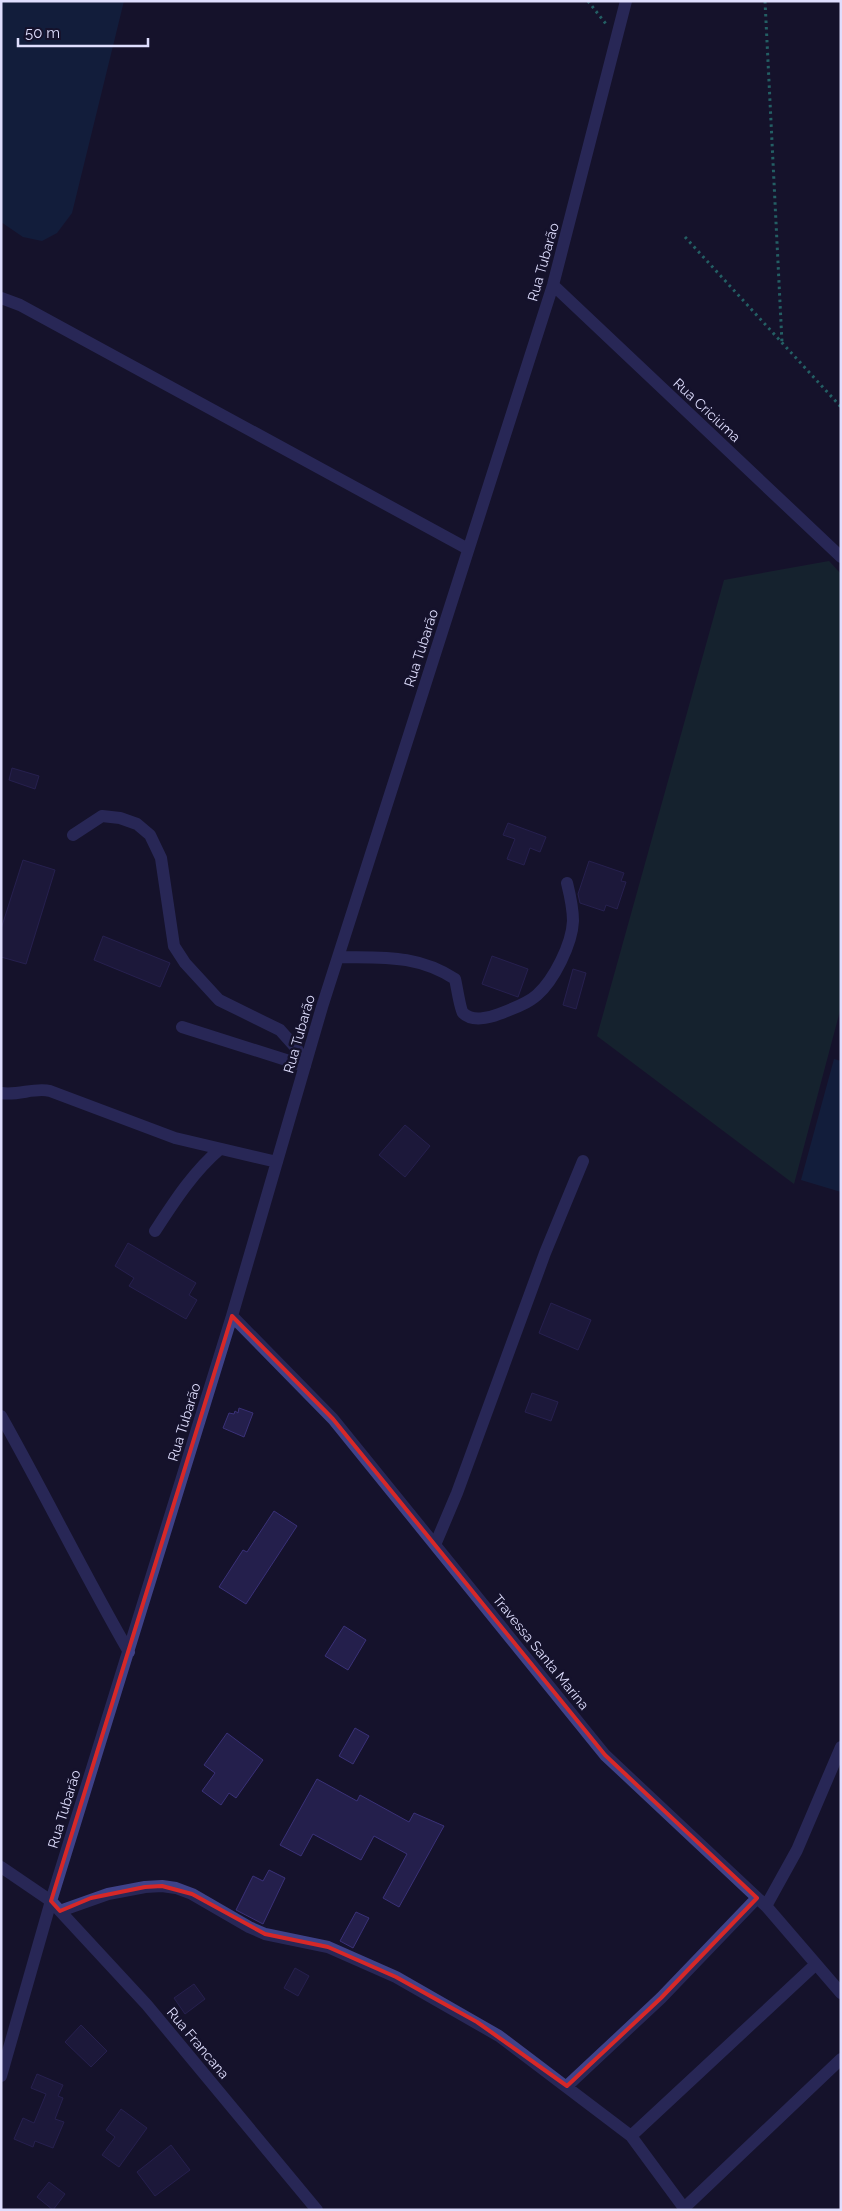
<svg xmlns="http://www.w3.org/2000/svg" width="842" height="2211" viewBox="0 0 842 2211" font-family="Raleway,sans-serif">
<rect width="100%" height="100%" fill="#15122c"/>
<path fill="#153632" d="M829,561l12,13v433l-47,177 -197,-148 127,-456z"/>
<path fill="#0f2b4e" d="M1,1h123l-52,212 -15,20 -15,8 -19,-4 -22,-15z
M834,1059l7,2v131l-40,-12z"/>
<path fill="#241f4c" stroke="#3a3178" d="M12,768l27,8 -4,13 -26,-9z
M508,823l38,14 -6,15 -10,-4 -6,17 -17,-6 8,-20 -12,-4z
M23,860l32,10 -29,94 -25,-7v-28z
M589,861l35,12 -3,8 5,1 -9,27 -11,-4 -2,6 -24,-8 -2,-9z
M103,936l67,27 -10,24 -66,-27z
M492,956l36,13 -10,28 -36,-13z
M573,969l13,4 -10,36 -13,-4z
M405,1125l25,21 -25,31 -26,-22z
M128,1243l68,40 -7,12 8,5 -11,19 -57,-33 5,-8 -19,-12z
M551,1303l40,17 -13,30 -39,-17z
M532,1393l26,9 -7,19 -26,-9z
M239,1408l14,5 -9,24 -21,-9 6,-15 5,1 1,-3 3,2z
M274,1511l23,15 -51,78 -27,-17 24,-37 4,2z
M344,1626l22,14 -18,30 -23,-14z
M355,1728l14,8 -16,28 -14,-8z
M227,1733l36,27 -27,38 -7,-5 -8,12 -19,-14 13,-18 -11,-8z
M317,1779l40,22 3,-6 49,27 5,-9 30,13 -45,81 -16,-9 24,-44 -33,-18 -13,24 -48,-26 -12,22 -21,-11z
M269,1870l16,8 -22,46 -27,-14 17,-34 10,5z
M356,1912l13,6 -16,30 -13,-7z
M295,1968l14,8 -11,20 -14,-8z
M194,1984l11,15 -20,15 -11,-16z
M81,2025l26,26 -16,16 -26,-25z
M37,2074l26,11 -5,11 5,2 -8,21 9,3 -11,26 -18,-7 -2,6 -19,-8 9,-21 11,5 12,-29 -15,-6z
M121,2109l26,19 -28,39 -17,-12 13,-18 -9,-7z
M171,2145l19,25 -35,26 -18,-24z
M49,2182l16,12 -12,16 -16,-13z"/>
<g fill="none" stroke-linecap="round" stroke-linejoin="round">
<path stroke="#34bca8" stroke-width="3" stroke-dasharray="2.5 4" stroke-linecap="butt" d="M588,1l18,23
M765,1l17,342
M685,237l156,170"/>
<path stroke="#3f4289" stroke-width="12" d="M553,285l288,272
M1,298l19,7 448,244
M73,835l29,-19 18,2 17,6 13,11 11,23 13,88 11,17 34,37 61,30 17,19 8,17
M338,957c44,1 78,-3 117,22 2,8 5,30 8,34 9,9 26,5 36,1 13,-5 28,-10 38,-19 17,-15 35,-51 36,-74 0,-14 -3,-26 -6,-38
M182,1027l123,39
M1,1093c17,3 34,-6 49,-2l125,47 102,24
M155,1231c19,-29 38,-59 65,-82
M232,1316l101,103 272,336 161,151 75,87
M1,1416c44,78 83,158 128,236
M435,1545l22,-52 88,-240 38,-92
M1,1867l50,34 9,10 87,94 170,205
M766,1906l31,-56 44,-103
M60,1911l48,-17 37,-7 17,-1 14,2 16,6 57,33 16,7 63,13 68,30 103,59 132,100 53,72 157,-149
M1,2076l50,-175 181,-585 90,-309 231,-722 73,-284
M567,2086l94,-88 96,-100
M631,2136l185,-172"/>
</g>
<path d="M0 0H842V2211H0ZM232,1316l101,103 272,336 152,143 -96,100 -94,88 -90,-64 -81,-45 -68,-30 -63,-13 -73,-40 -30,-8 -17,1 -54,11 -31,13 -9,-10z" fill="#15122c" fill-opacity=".55" fill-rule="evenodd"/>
<path fill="none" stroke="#d62828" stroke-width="4" stroke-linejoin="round" d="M232,1316l101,103 272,336 152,143 -96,100 -94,88 -90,-64 -81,-45 -68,-30 -63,-13 -73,-40 -30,-8 -17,1 -54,11 -31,13 -9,-10z"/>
<g text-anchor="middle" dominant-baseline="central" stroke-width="5" stroke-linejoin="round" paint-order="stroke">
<g font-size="14" fill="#dfdefe" stroke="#15122c">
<text transform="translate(543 262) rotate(-74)">Rua Tubarão</text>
<text transform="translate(707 410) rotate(43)">Rua Criciúma</text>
<text transform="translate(421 648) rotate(-72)">Rua Tubarão</text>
<text transform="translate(299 1034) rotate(-74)">Rua Tubarão</text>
<text transform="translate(184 1422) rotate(-73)">Rua Tubarão</text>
<text transform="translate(541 1652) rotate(51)">Travessa Santa Marina</text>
<text transform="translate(64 1809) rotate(-73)">Rua Tubarão</text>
<text transform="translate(198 2043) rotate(50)">Rua Francana</text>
</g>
</g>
<rect width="842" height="2211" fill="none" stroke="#dfdefe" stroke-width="5"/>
<path d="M18 38v8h130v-8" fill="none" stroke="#dfdefe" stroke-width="2.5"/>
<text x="25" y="38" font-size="15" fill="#dfdefe" stroke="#15122c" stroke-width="4" paint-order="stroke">50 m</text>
</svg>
